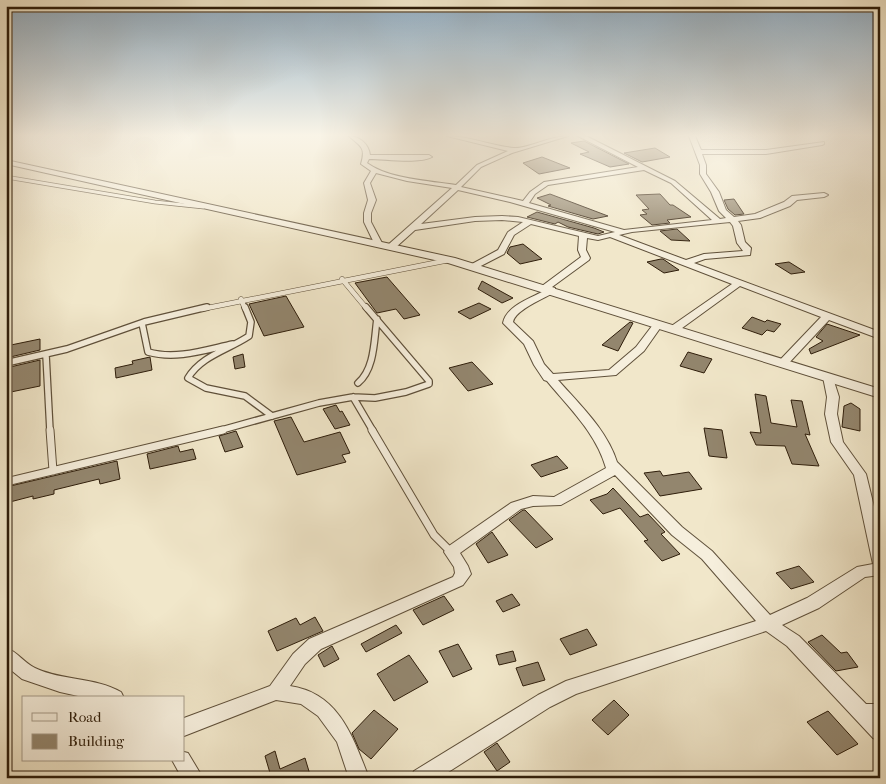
<svg xmlns="http://www.w3.org/2000/svg" width="886" height="784" viewBox="0 0 886 784" font-family="'IM FELL French Canon',serif">
<rect width="100%" height="100%" fill="#f1e7ca"/>
<filter id="stains"><feTurbulence type="fractalNoise" baseFrequency=".004" numOctaves="4"/><feColorMatrix values="0 0 0 0 .2 0 0 0 0 .09 0 0 0 0 .02 0 0 0 .5 -.17"/></filter>
<radialGradient id="worn" r=".72"><stop offset=".6" stop-color="#630" stop-opacity="0"/><stop offset="1" stop-color="#630" stop-opacity=".3"/></radialGradient>
<path fill="#93866e" stroke="#2e1d0a" d="M584,141l45,23 -19,3 -30,-13 9,-2 -18,-9z
M655,148l15,9 -28,5 -18,-9z
M542,157l28,11 -31,6 -16,-11z
M550,194l58,22 -15,3 -45,-13 3,-1 -14,-7z
M660,194l10,11h3l18,12 -24,3 3,3 -18,2 -12,-10 7,-1 -5,-4 7,-1 -13,-14z
M734,199l10,15 -9,1 -7,-6 -4,-9z
M537,212l57,16 10,4 -6,2 -30,-7 -10,-5 -3,2 -28,-7z
M677,229l13,12 -19,-1 -11,-9z
M523,244l19,15 -22,5 -13,-11 3,-6z
M661,259h2l16,11 -15,3 -17,-11z
M789,262l16,10 -14,2 -16,-10z
M387,277l33,38 -16,4 -8,-10 -19,4 -22,-30z
M482,281l31,17 -11,5 -24,-14z
M286,296l18,31 -40,9 -15,-32z
M479,303l12,6 -21,10 -12,-7z
M752,317l13,5 2,-2 14,4 -7,8 -7,-2 -5,5 -20,-7z
M630,322l3,1 -15,28 -16,-6z
M827,324l33,11 -49,19 -2,-5 14,-8 -7,-4z
M40,339v11l-34,8v-12z
M688,352l24,7 -8,14 -24,-7z
M243,354l2,13 -10,2 -2,-12z
M150,357l2,13 -36,8 -1,-10 18,-4 -1,-3z
M40,360v26l-34,7v-25z
M472,362l21,22 -25,7 -19,-23z
M755,394l11,2 5,27 26,4 -6,-27 11,1 8,34 -5,-1 14,32 -27,-2 -7,-18 -29,-1 -6,-13 11,1z
M851,403l9,6v22l-18,-4 2,-21z
M336,405l4,7 2,-1 8,14 -15,4 -12,-20z
M291,417l13,25 36,-10 10,21 -8,2 4,7 -49,13 -23,-54z
M704,428l18,2 5,28 -18,-2z
M236,431l7,16 -18,5 -6,-16z
M178,446l2,6 13,-3 3,10 -46,10 -3,-15z
M557,456l11,12 -27,9 -10,-12z
M117,461l3,18 -20,5 -1,-5 -45,11v4l-21,5v-3l-27,7v-16z
M660,471l3,5 26,-4 13,17 -42,7 -16,-23z
M613,488l27,29 8,-3 17,18 -4,2 19,20 -18,7 -18,-20 4,-1 -28,-32 -17,6 -13,-14 17,-6z
M523,510h2l28,29 -17,9 -27,-28z
M492,532l16,23 -20,8 -12,-19z
M799,566l15,16 -23,7 -15,-16z
M512,594l8,11 -17,7 -7,-11z
M444,596l10,14 -31,15 -10,-15z
M315,617l8,14 -46,20 -9,-20 28,-13 4,7z
M396,625l6,8 -36,19 -5,-8z
M587,629l10,16 -27,10 -10,-16z
M822,635l19,18 6,-1 11,15 -22,4 -28,-29z
M458,644l14,25 -19,8 -14,-26z
M332,646l7,13 -15,8 -6,-12z
M513,651l3,10 -17,4 -3,-10z
M409,655l19,27 -34,19 -17,-27z
M538,662l7,18 -22,6 -7,-18z
M614,700l15,15 -21,20 -16,-15z
M374,710l24,19 -27,30 -12,-10 -7,-16z
M828,711l30,33 -21,11 -30,-33z
M497,743l13,19 -13,9 -13,-19z
M275,751l5,18 25,-11 6,20h-51l10,-5 -5,-17z"/>
<g fill="none" stroke-linecap="round" stroke-linejoin="round">
<defs>
<path id="service-far3" d="M6,177l149,25 48,5"/>
<path id="service-far2" d="M342,279l25,30
M241,299l4,10
M202,309l247,-49"/>
<path id="service-far1" d="M245,307l6,15 -2,14c-21,14 -48,20 -61,42l18,10 39,8 27,20
M142,323l6,29c28,8 57,-2 85,-8
M46,355l4,76
M6,363l61,-14 77,-27 63,-15
M358,383c17,-14 16,-44 19,-64
M353,397l20,34
M218,431l101,-28 34,-6 22,1 31,-6 23,-8v-3l-63,-74"/>
<path id="service" d="M50,430l3,41
M372,430l62,105 17,17
M6,482l217,-52"/>
<path id="minor" d="M349,136c11,0 20,9 21,19h59l3,2c-12,7 -48,2 -63,2l-2,4c22,16 63,18 89,22l21,-20 31,-14 -61,-15c23,0 44,10 67,12 13,1 36,-12 54,-12l-56,17 -31,14 -20,20 62,14 7,-9 14,-10 94,-15 -60,-31h8l89,45 45,38 6,-1 -7,-7 -8,-19 -11,-18v-9l-11,-29h6l6,14h65l58,-8v2l-2,1 -56,9h-64l4,11v9l13,18 7,18 8,7 21,-3 29,-12 8,-6 32,-3 4,2 -4,2 -27,3 -7,6 -30,12 -22,3 3,4 4,17 6,6 -1,7 -45,4 -11,4 186,69v7l-51,-19 -42,45h-8l-1,-2 1,-2 42,-44 -81,-31 -62,45h-8l-1,-2 1,-2 62,-43 -122,-47 -12,3 -11,-2 -1,12 4,8 -1,2 -37,27 3,1v4c-10,6 -40,18 -42,30l20,19 11,23 9,10 56,-4 27,-23 19,-25h6l2,2 -19,27 -28,24 -58,5c22,25 49,50 59,82l65,65 30,24 58,64 37,-17 50,-31 16,-3 -19,-89 -23,-33 -6,-28 2,-17 -4,-20 5,-3 4,1 7,22 -2,17 6,28 23,32 14,57v44l-15,2 -46,31 -37,17 17,11 67,68h14v37l-7,-3 -86,-92 -21,-15 -190,63 -26,13 -111,71h-28l3,-7 124,-76 28,-14 190,-60 -54,-62 -30,-24 -57,-60 -54,30 -28,1 -12,3 -61,44 8,13 3,8 -8,11 -142,64 -16,15 -15,22c49,7 63,51 79,92h-20l-12,-36 -19,-26 -17,-12 -25,-4 -92,36v-18l86,-32 23,-32 16,-15 144,-62 2,-4 -1,-6 -10,-15 2,-4 65,-45 22,-7 21,1 52,-29c-10,-35 -36,-59 -59,-87l-3,-1 -10,-15 -10,-21 -21,-21c3,-17 28,-25 41,-32l-4,-3 2,-2 39,-29 -3,-7 1,-14 -48,-12 -17,11 -10,19 -31,16 -4,-3 1,-2 28,-15 10,-18 15,-10 -21,-2 -27,1 -60,9 -20,18h-6v-4l63,-56 -45,-7 -31,-8 -6,10 6,17 -5,13v9l11,21 -7,2 -11,-23v-9l4,-13 -4,-17 7,-12 -10,-7c5,-17 0,-17 -12,-28zM644,170l27,13 41,37 -88,10 -95,-27 6,-9 13,-9zM458,190l52,12 105,30 -17,4 -80,-19 -16,-1 -27,1 -54,7zM730,222l3,4 4,17 6,8 -39,3 -18,6 -67,-25 13,-3z
M6,648c12,4 18,15 29,20 27,13 60,9 86,24l3,6h-37l-27,-6 -38,-13 -16,-13z
M184,752l4,1 15,25h-21l-10,-18h12z"/>
<path id="tertiary" d="M6,160l449,98 425,131v9l-432,-135 -442,-99z"/>
</defs>
<use href="#service-far3" stroke="#5f503a" stroke-width="4.5"/>
<use href="#service-far2" stroke="#5f503a" stroke-width="5.5"/>
<use href="#service-far1" stroke="#5f503a" stroke-width="8"/>
<use href="#service" stroke="#5f503a" stroke-width="9"/>
<use href="#minor" stroke="#5f503a" stroke-width="2"/>
<use href="#tertiary" stroke="#5f503a" stroke-width="2"/>
<use href="#service-far3" stroke="#f6efdd" stroke-width="3"/>
<use href="#service-far2" stroke="#f6efdd" stroke-width="4.5"/>
<use href="#service-far1" stroke="#f6efdd" stroke-width="5.5"/>
<use href="#service" stroke="#f6efdd" stroke-width="7"/>
<use href="#minor" fill="#f6efdd" fill-rule="evenodd"/>
<use href="#tertiary" fill="#f6efdd" fill-rule="evenodd"/>
</g>
<linearGradient id="sky" x2="0" y2="1"><stop stop-color="#91adc2"/><stop offset="0.55" stop-color="#f9f4e7"/><stop offset="1" stop-color="#f9f4e7" stop-opacity="0"/></linearGradient>
<rect width="886" height="246" fill="url(#sky)"/>
<rect width="886" height="784" fill="none" stroke="#f1e7ca" stroke-width="25"/>
<rect x="8" y="8" width="871" height="769" fill="none" stroke="#2e1d0a" stroke-width="2.5"/>
<rect x="12" y="12" width="861" height="759" fill="none" stroke="#2e1d0a"/>
<rect x="22" y="696" width="162" height="65" fill="#f6efdd" stroke="#a69b89"/>
<rect x="32" y="713" width="25" height="8" fill="#f6efdd" stroke="#a69b89"/>
<text x="68" y="722" font-size="15" fill="#2e1d0a">Road</text>
<rect x="32" y="734" width="25" height="15" fill="#93866e" stroke="#a69b89"/>
<text x="68" y="746" font-size="15" fill="#2e1d0a">Building</text>
<rect width="100%" height="100%" filter="url(#stains)"/>
<rect width="100%" height="100%" fill="url(#worn)"/>
</svg>
